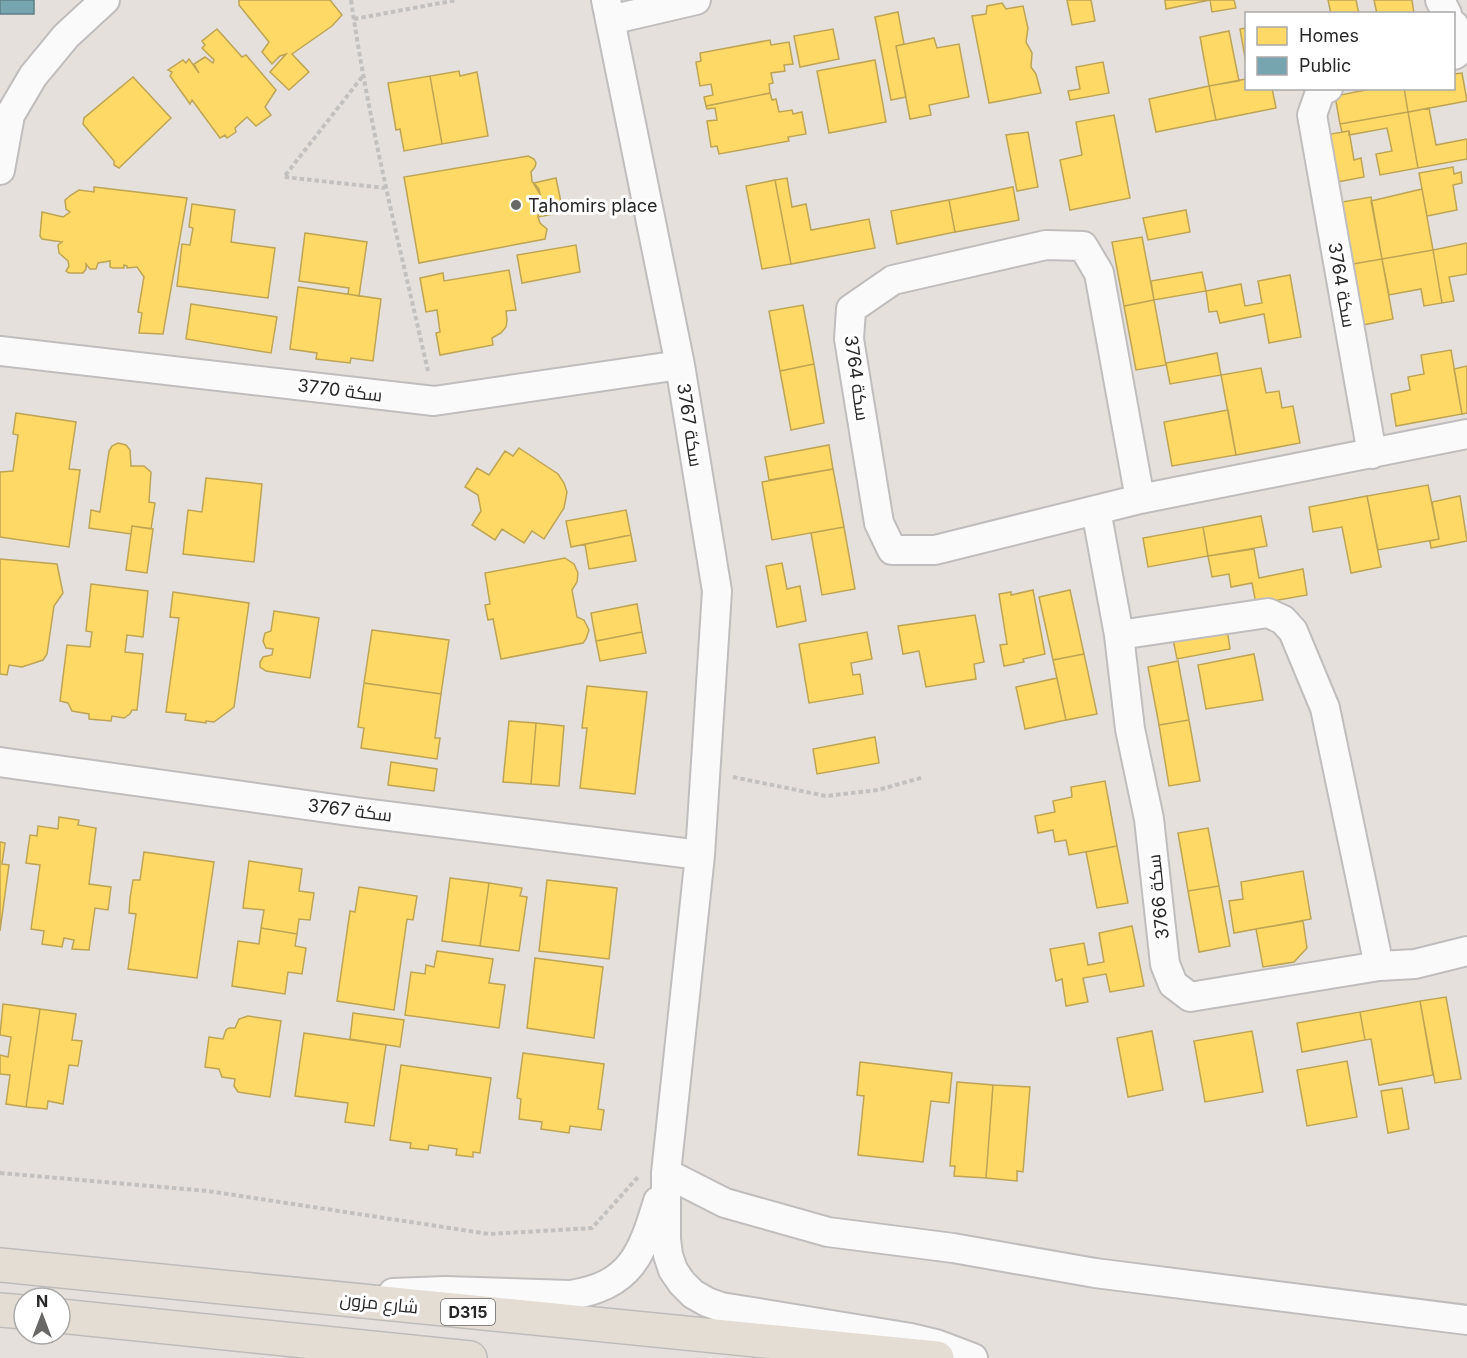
<svg xmlns="http://www.w3.org/2000/svg" width="1467" height="1358" viewBox="0 0 1467 1358" font-family="Inter,Cairo,sans-serif">
<rect width="100%" height="100%" fill="#e5e0dc"/>
<path fill="#ffd966" stroke="#bea453" stroke-width="1.5" d="M239,0h91l12,15 -10,11 -40,28 17,18 -20,18 -19,-18 16,-18 -6,2 -8,8 -10,-12 7,-10 -30,-37z
M1067,0h24l4,21 -23,4z
M1165,0h69l2,8 -24,4 -2,-12 -44,9z
M1328,0h28l3,14h-28z
M1374,0h38l2,14h-37z
M1002,3l4,6 17,-3 5,22 -2,14 6,11 -1,14 5,7 5,19 -52,10 -17,-87 14,-2 1,-8z
M898,12l6,32 -8,2 10,51 -15,3 -16,-83z
M1246,28v35l-6,-34z
M217,29l25,28 4,-2 30,35 -11,17 6,8 -15,11 -9,-9 -12,11 1,4 -9,6 -2,-3 -5,3 -28,-38 -2,4 -20,-28 2,-4 -4,-2 15,-10 3,3 3,-4 10,14 -5,-9 11,-7 8,6 1,-3 -12,-12 3,-3 -3,-4z
M833,29l6,30 -39,8 -6,-31z
M1229,31l10,50 -30,5 -9,-49z
M934,38l3,10 22,-4 10,53 -40,8 2,10 -21,4 -14,-73z
M770,40l1,5 18,-3 4,22 -9,1 1,6 -14,2 2,10 -4,1 1,9 -64,13 -2,-9 9,-2 -2,-11 -11,2 -4,-24 5,-1 -1,-8z
M875,60l11,62 -57,11 -12,-62z
M1103,62l6,31 -39,7 -2,-9 12,-2 -4,-22z
M459,71l1,5 17,-4 11,64 -46,8 -12,-68z
M1462,73l5,28 -59,11 -4,-24h50v-14z
M430,76l12,68 -38,7 -4,-22 -4,1 -8,-47z
M133,77l38,41 -52,50 -5,-3v-4l-31,-37 1,-6z
M1246,79v9h26l4,20 -60,12 -7,-34z
M1209,86l7,34 -60,12 -7,-33z
M1376,88h28l4,24 -68,12 -5,-28z
M770,93l2,7 4,-1 3,13 13,-2 1,4 9,-2 4,22 -18,3 1,4 -70,13 -2,-8 -6,1 -4,-26 10,-1 -2,-12 -8,1 -1,-3z
M1429,108l7,37 31,-6v20l-49,9 -10,-56z
M1408,112l10,56 -38,7 -4,-21 16,-3 -5,-23 -38,7v-4l-7,1 -2,-8z
M1114,115l16,83 -60,12 -10,-50 22,-5 -6,-33z
M1349,131l5,29 7,-2 3,19 -32,6 -8,-48z
M1028,132l10,55 -21,4 -11,-56z
M528,156l6,3 2,4 -1,4 -4,5 1,9 8,13 -2,23 2,6 7,6 -2,10 -126,24 -15,-86z
M1453,167l1,7 7,-2 1,11 -9,2 4,25 -30,6 -8,-43z
M556,178l7,34 -25,5 3,-18 -2,-10 -5,-6z
M787,178l5,29 14,-3 5,26 58,-11 6,29 -84,16 -16,-84z
M775,180l16,84 -29,5 -16,-83z
M94,187l93,11 -24,136 -24,-1 3,-20 -4,-1 6,-35 -7,-10 -10,1v-2l-3,-1v3h-11l-3,-1v-6l-12,2 -2,6h-6l-4,-5v5l-3,4h-14l-3,-2 3,-5 -1,-5 -9,-8 -1,-8 4,-3 -20,-3 -2,-3 2,-24 21,5 7,-5 -4,-3 -1,-9 6,-5 8,-5 15,2z
M1013,187l6,33 -64,12 -6,-32z
M1422,189l11,61 -51,9 -11,-58z
M1371,197l11,62 -35,6 -11,-62z
M949,200l6,32 -58,12 -6,-33z
M192,204l43,6 -4,32 44,6 -7,50 -91,-12 5,-42 8,1 3,-17 -4,-1z
M1186,210l4,22 -42,8 -5,-22z
M305,233l62,9 -8,54 -11,-2 1,-6 -50,-7z
M1142,237l12,63 -30,6 -12,-64z
M1467,243v31l-18,3 5,24 -12,2 -9,-53z
M576,245l4,27 -58,11 -5,-28z
M1433,250l9,53 -18,3 -3,-17 -32,6 -7,-36z
M1382,259l11,60 -35,7 -11,-61z
M509,270l7,40 -10,1 1,9 -1,7 -5,6 -9,5 1,7 -53,10 -4,-22 4,-1 -3,-22 -11,2 -6,-34 23,-5 1,8z
M1202,272l4,19 -52,9 -3,-19z
M1290,275l11,62 -32,6 -5,-29 -44,9 -3,-12 -8,1 -3,-21 35,-7 4,22 17,-3 -4,-22z
M298,287l83,12 -8,62 -22,-3 -1,5 -34,-4 1,-6 -27,-4z
M1154,300l12,65 -30,5 -12,-64z
M191,304l86,13 -6,36 -85,-14z
M803,305l11,59 -34,7 -11,-60z
M1451,350l11,64 -66,12 -5,-32 19,-4 -2,-13 16,-3 -3,-19z
M1217,353l4,22 -51,9 -4,-21z
M814,364l10,59 -33,7 -11,-59z
M1467,366v47l-5,1 -8,-45z
M1261,368l5,25 13,-2 3,17 11,-2 7,37 -64,12 -15,-80z
M1228,410l8,45 -64,11 -8,-44z
M16,413l60,9 -7,47 11,1 -11,77 -69,-10v-65l13,-1 5,-36 -5,-1z
M118,443l8,2 4,5 1,16h13l7,6 -2,30 6,1 -4,26 -19,-3 -1,8 -42,-6 2,-18 9,2 9,-61 3,-5z
M829,445l4,24 -64,11 -4,-23z
M519,448l39,26 6,9 3,9 -3,16 -20,31 -12,-8 -8,12 -22,-14 -7,11 -23,-15 9,-14 -3,-16 -13,-8 12,-19 12,7 16,-24 8,5z
M833,469l11,58 -72,13 -10,-58z
M206,478l56,6 -8,78 -71,-8 5,-44 14,2z
M1428,485l11,54 -61,11 -11,-54z
M1367,496l14,71 -30,6 -9,-46 -29,5 -4,-25z
M1460,496l7,45 -36,7 -1,-7 9,-2 -7,-37z
M626,510l5,25 -60,12 -5,-26z
M1261,516l6,30 -59,10 -5,-29z
M132,526l21,3 -6,44 -21,-3z
M844,527l11,62 -33,6 -11,-62z
M1203,527l5,29 -60,11 -5,-29z
M631,535l5,26 -47,8 -4,-25z
M1254,549l5,29 44,-9 4,26 -51,9 -4,-21 -21,4 -2,-13 -17,3 -4,-21z
M565,558l9,6 4,9 -1,9 -5,8 5,27 7,3 5,10 -3,9 -3,4 -82,16 -8,-40 -5,1 -3,-15 5,-1 -5,-31z
M0,559l57,5 6,29 -9,13 -7,48 -4,6 -21,7 -13,-2 -2,10 -7,-1z
M782,563l5,26 13,-3 6,35 -29,6 -11,-61z
M91,584l57,7 -5,46 -16,-2 -2,17 18,2 -6,56h-5l-2,4 -6,4 -12,-2 -1,5 -22,-2v-5l-17,-3 -4,-8 -8,-2 7,-56 23,2 2,-15 -6,-1z
M1033,590l12,64 -22,5 1,3 -20,4 -4,-21 7,-1 -8,-50 12,-2v3z
M1070,590l14,64 -31,6 -14,-63z
M173,592l76,11 -15,104 -20,15 -8,-1v2l-21,-3 1,-6 -20,-2 13,-94 -9,-1z
M637,604l5,28 -46,9 -5,-28z
M274,611l45,7 -9,60 -44,-7 -6,-4v-5l3,-5 9,-2 1,-6 -7,-1 -3,-7 2,-8 6,-2z
M975,615l9,47 -10,2 2,15 -50,8 -7,-36 -16,3 -5,-28z
M1227,629l3,20 -53,10 -4,-20z
M372,630l77,10 -8,54 -77,-11z
M642,632l4,21 -46,8 -4,-20z
M867,632l5,27 -21,4 2,12 7,-1 3,20 -54,9 -10,-59z
M1084,654l13,60 -31,6 -13,-60z
M1254,654l9,46 -57,9 -8,-44z
M1178,661l11,59 -30,5 -11,-58z
M1057,678l9,42 -41,9 -9,-42z
M364,683l77,11 -6,44h5l-3,21 -76,-11 3,-20 -6,-1z
M587,686l60,6 -12,102 -55,-6 7,-60h-5z
M1189,720l11,61 -31,5 -10,-61z
M509,721l27,2 -5,61 -28,-2z
M536,723l28,3 -5,60 -28,-2z
M875,737l4,26 -62,11 -4,-25z
M391,762l46,7 -3,22 -46,-6z
M1105,781l12,65 -48,9 -3,-15 -11,2 -2,-12 -15,3 -3,-17 20,-4 -2,-11 19,-4 -1,-10z
M59,817l20,3 -1,5 18,3 -7,56 22,3 -3,23 -13,-2 -6,42 -17,-1 2,-9 -10,-2 -2,9 -20,-3 2,-13 -13,-2 9,-64 -14,-2 4,-28 7,1 1,-10 20,3z
M1208,828l11,58 -31,5 -10,-58z
M0,842l5,1 -3,21 7,1 -9,66z
M1117,846l11,57 -31,5 -11,-56z
M144,852l70,10 -17,116 -69,-9 8,-55 -7,-1 1,-15 3,-18h7z
M249,861l53,8 -3,22 15,2 -4,27 -11,-1 -2,15 -36,-6 3,-18 -21,-2z
M1303,871l8,48 -77,14 -5,-32 14,-2 -2,-17z
M450,878l39,5 -9,63 -38,-5z
M547,880l70,8 -8,71 -70,-8z
M489,883l33,5 -2,8 7,1 -8,54 -39,-5z
M1219,886l11,60 -31,6 -11,-61z
M359,887l58,9 -4,24 -6,-1 -13,91 -57,-9 13,-90 5,1z
M1303,921l4,27 -13,14 -31,5 -7,-38z
M1132,926l12,60 -34,6 -4,-18 -23,4 5,24 -22,4 -4,-27 -6,2 -6,-32 34,-6 4,22 16,-3 -5,-29z
M261,928l36,6 -2,12 11,2 -4,26 -14,-2 -3,22 -53,-8 6,-45 21,3z
M437,951l56,8 -4,24 16,2 -6,43 -94,-13 6,-43 14,2 1,-9 8,2z
M535,958l68,9 -9,71 -67,-10z
M1446,997l15,82 -26,4 -15,-82z
M1420,1001l13,74 -54,10 -8,-46 -6,1 -5,-28z
M3,1004l37,5 -14,98 -20,-3 4,-29 -10,-1v-19l8,2 3,-20 -11,-2z
M40,1009l36,5 -4,26 10,1 -4,25 -9,-1 -6,39 -15,-3 -1,8 -21,-2z
M1360,1012l5,28 -63,12 -5,-29z
M353,1013l51,7 -4,27 -50,-8z
M248,1016l33,5 -11,76 -32,-5 -4,-6 1,-7 -13,-2 -3,-8 -14,-2 4,-30 14,2 3,-9 3,-2h6l4,-9z
M1152,1031l11,59 -35,7 -11,-59z
M1252,1031l11,61 -58,10 -11,-61z
M304,1033l82,12 -12,81 -29,-4 3,-19 -53,-7z
M523,1053l81,11 -6,45 6,1 -3,20 -31,-4 -1,7 -28,-4 1,-7 -23,-3 2,-20 -4,-1z
M1347,1061l10,56 -50,9 -10,-56z
M860,1062l92,11 -3,30 -18,-2 -8,61 -65,-7 6,-59 -7,-1z
M401,1065l90,13 -11,75 -7,-1v5l-17,-2 1,-6 -28,-4 -1,5 -18,-2 1,-5 -21,-3z
M957,1082l36,3 -7,93 -32,-2 1,-10h-5z
M993,1085l37,2 -7,85 -6,-1v10l-31,-3z
M1402,1088l7,41 -21,4 -7,-42z"/>
<path fill="#76a5af" stroke="#5e7f86" stroke-width="1.5" d="M0,0h34v14h-34z"/>
<g fill="none" stroke-linecap="round" stroke-linejoin="round">
<defs>
<path id="minor" d="M606,0l74,365 37,226 -17,264 -34,318v66l2,16 5,15 9,13 11,11 14,8 14,5 190,31 25,6 37,14
M1440,0l7,14
M610,20l86,-20
M1454,25l5,19 -1,8 -4,3
M1328,88l-8,4 -8,23 60,339
M0,170l10,-55 23,-39 33,-40 39,-36
M0,351l434,50 246,-36
M1140,499l-41,-226 -16,-27 -37,-1 -153,35 -42,29 -2,30 30,184 13,27h43l205,-51 327,-65
M1096,510l23,125 11,94 19,90 16,145 8,20 17,13 189,-31 36,-2 52,-13
M1119,635l149,-22 15,7 10,11 32,77 54,258
M0,762l356,50 344,43
M666,1173l59,30 103,29 125,16 142,25 372,47
M393,1293l52,-2 125,4c61,-9 72,-41 88,-94"/>
<path id="major" d="M0,1265l937,93
M0,1310l24,2
M60,1316l410,42"/>
</defs>
<use href="#minor" stroke="#bfbdbd" stroke-width="32"/>
<use href="#major" stroke="#bebcbb" stroke-width="36"/>
<path stroke="#c2c1c0" stroke-width="4" stroke-dasharray="4.5 3" stroke-linecap="butt" d="M351,0c18,125 49,248 77,371
M354,19l103,-19
M362,77l-78,100 101,11
M733,777l93,19 52,-6 46,-13
M0,1173l208,18 281,43 103,-6 46,-51"/>
<use href="#minor" stroke="#fbfafa" stroke-width="28"/>
<use href="#major" stroke="#e4ddd3" stroke-width="33"/>
</g>
<circle fill="#6a6866" stroke="#fff" stroke-width="2" cx="516" cy="205" r="6"/>
<g text-anchor="middle" dominant-baseline="central" stroke-width="6" stroke-linejoin="round" paint-order="stroke">
<rect fill="#fff" stroke="#686868" stroke-width="1.5" x="441" y="1299" width="54" height="26" rx="4.5"/>
<g font-size="16" font-weight="bold" fill="#272727">
<text x="468" y="1312">D315</text>
</g>
<g font-size="18" fill="#272727" stroke="#fff" text-anchor="start">
<text x="528" y="205">Tahomirs place</text>
</g>
<g font-size="18" fill="#272727" stroke="#fff">
<text transform="translate(1342 285) rotate(80)">سكة 3764</text>
<text transform="translate(857 378) rotate(82)">سكة 3764</text>
<text transform="translate(340 390) rotate(7)">سكة 3770</text>
<text transform="translate(690 425) rotate(81)">سكة 3767</text>
<text transform="translate(350 810) rotate(7)">سكة 3767</text>
<text transform="translate(1158 897) rotate(-96)">سكة 3766</text>
<text transform="translate(379 1303) rotate(6)">شارع مزون</text>
</g>
</g>
<rect x="1245" y="12" width="210" height="78" fill="#ffffff" stroke="#a9a9a9" stroke-width="1.5"/>
<rect x="1257" y="27" width="30" height="18" fill="#ffd966" stroke="#a9a9a9" stroke-width="1.5"/>
<text x="1299" y="42" font-size="18" fill="#272727">Homes</text>
<rect x="1257" y="57" width="30" height="18" fill="#76a5af" stroke="#a9a9a9" stroke-width="1.5"/>
<text x="1299" y="72" font-size="18" fill="#272727">Public</text>
<g transform="translate(42 1316)"><circle r="28" fill="#ffffff" stroke="#a9a9a9" stroke-width="1.5"/>
<path d="M0-4.5L10 22L0 15L-10 22Z" fill="#6a6866"/>
<text y="-9" font-size="16" font-weight="bold" text-anchor="middle" fill="#272727">N</text>
</g>
</svg>
